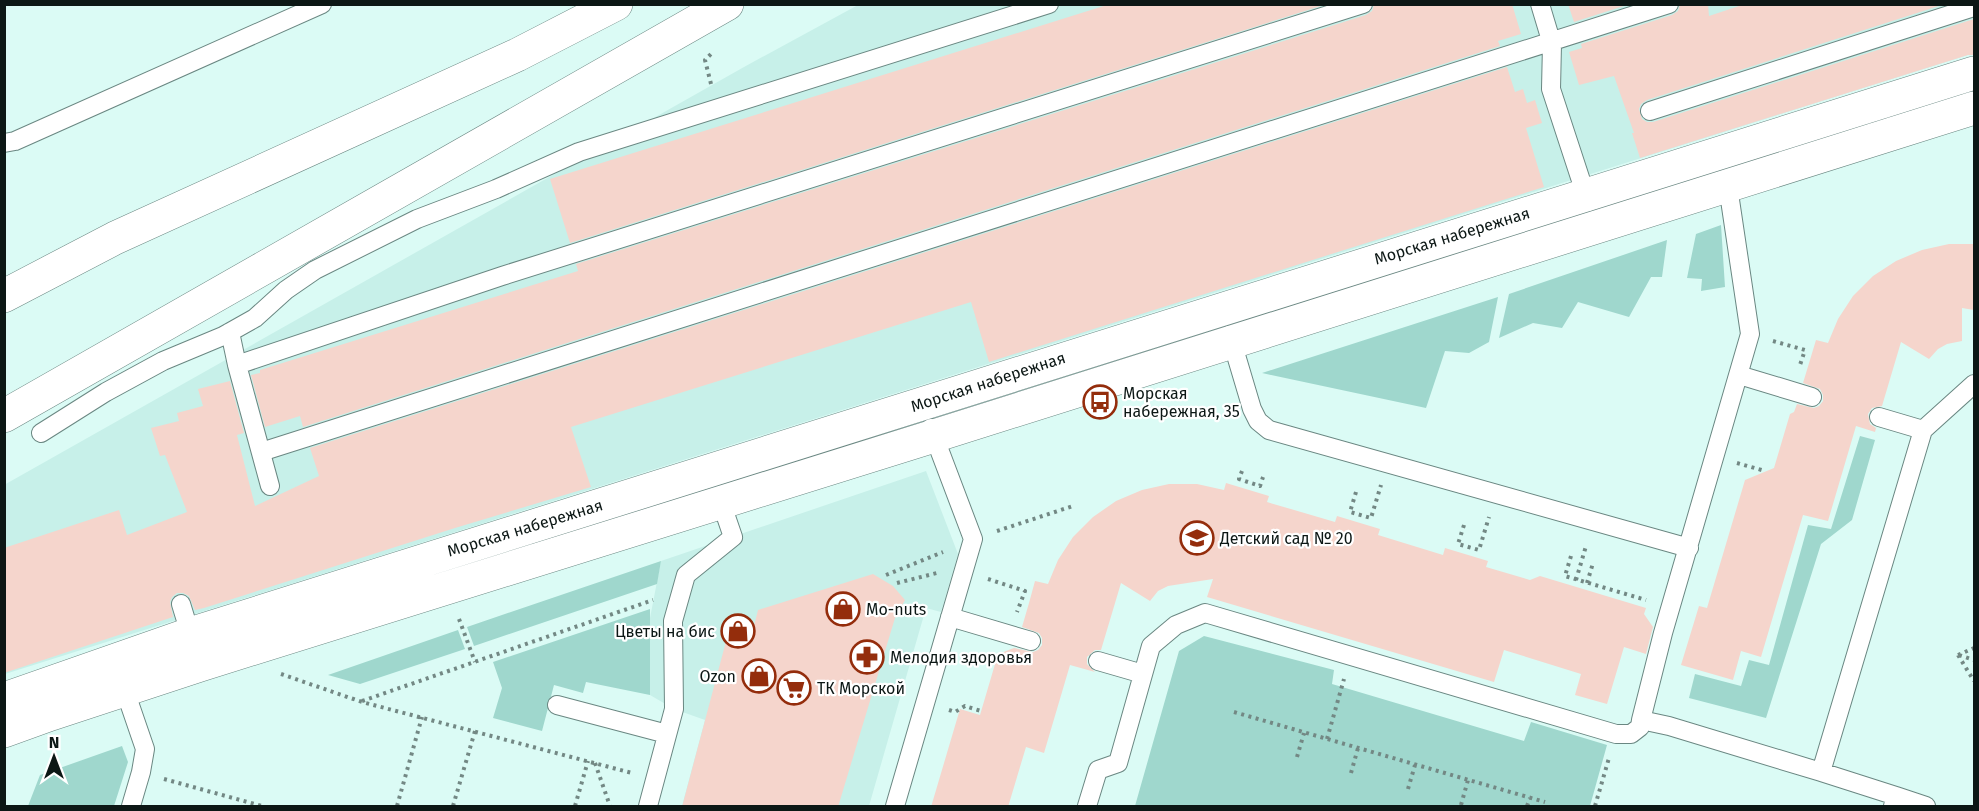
<svg xmlns="http://www.w3.org/2000/svg" width="1979" height="811" viewBox="0 0 1979 811" font-family="'Fira Sans',sans-serif">
<rect width="100%" height="100%" fill="#dbfbf5"/>
<path fill="#c7f0e9" d="M858,5h1116v48l-1969,621 -1,-189 740,-418z
M926,471l32,83 -17,58 -15,-4 -57,198h-187l23,-86 -31,-11 -24,-14v-77l11,-57z"/>
<path fill="#9fd7cd" d="M1721,225l4,62 -24,4 1,-12 -15,-1 9,-44z
M1667,240l-5,37h-11l-22,40 -51,-15 -16,26 -29,-5 -34,15 10,-44z
M1498,297l-9,45 -20,11 -24,-2 -19,57 -164,-35z
M1860,436l15,4 -23,80 -31,24 -55,174 -77,-20 6,-24 46,12 8,-26 20,5 39,-140 23,4z
M661,561l-4,23 -183,62 -7,-19z
M650,609v86l-64,-13 -3,11 -29,-8 -12,46 -49,-13 9,-30 -9,-26z
M458,630l7,19 -105,35 -32,-9z
M1204,636l130,34 -2,14 192,57 7,-19 76,23 -17,61h-455l44,-155z
M122,746l6,16 -14,44h-86l12,-31z"/>
<path fill="#f5d5cc" d="M1110,4l214,1 -754,238 -20,-64z
M1512,4l9,30 -23,7 2,5 -1197,381 -3,-11 -35,11 -14,-52 9,-2v-3l318,-99 -2,-7 790,-249 6,-4 2,-6z
M1568,4h62l-56,18z
M1680,4h28l1,12 36,-12h200l-298,96 -6,4 -2,5 3,10 5,3h6l321,-103v36h-6l-328,103 -8,-25h2l-20,-57 -35,9 -10,-33 13,-4 -1,-4 91,-29 6,-4z
M1507,67l8,25 8,-3 4,14 8,-3 7,23 -16,5 18,59 -555,175 -18,-60 -400,125 20,60 -136,41 -251,80 -9,2 -6,-14 -6,-3h-6l-5,4 -2,5 3,15 -169,56v-125l115,-38 8,25 60,-23 -22,-57 -5,1 -9,-28 28,-7 -2,-8 26,-7 -5,-17 32,-8 14,52 -7,2 18,71 64,-30 -9,-28z
M1949,244h25v66l-12,-2v33l-15,3 -9,5 -9,10 -28,-17 -19,64 -10,2 -4,6 2,10 6,4 -1,4 -19,-6 -28,95 -25,-6 -42,142 -20,-6 -8,29 -52,-15 18,-59 8,2 38,-128 29,-12 16,-54 4,-2 3,-8 17,4 5,-2 4,-5v-6l-3,-6 -17,-6 13,-43 12,3 10,-24 15,-23 20,-20 23,-15 26,-11z
M1226,483l43,13 -2,6 68,20 2,-6 43,13 -2,6 65,20 2,-7 43,13 -2,6 44,13 10,-4 106,32 -2,6 9,13 -7,27 -22,-7 -17,57 -32,-9 6,-21 -77,-24 -10,32 -287,-85 6,-18 -45,7 -10,5 -8,10 -29,-18 -20,67h-6l-8,7v7l8,8 -25,-7 -26,88 -18,-6 -18,60h-77l29,-98 20,6 18,-61 16,-6 19,4 5,-2 4,-5v-7l-3,-5 -17,-6 7,-24 6,-22 13,3 10,-24 15,-23 20,-20 23,-16 26,-11 27,-6h28l27,6z
M873,574l20,12 12,14 -10,18 -57,189h-156l51,-192 21,11 4,-16z"/>
<g fill="none" stroke-linecap="round" stroke-linejoin="round">
<defs>
<path id="lane" d="M1540,4l12,40 -1,45 37,113
M1650,111l324,-104
M4,143l11,-2 307,-137
M1726,180l4,20 20,134 -87,299 -22,87 28,6 152,46 102,-342 51,-46
M230,332l7,33 33,121
M1230,335l22,74 6,12 11,9 420,118
M237,365l265,-89 861,-272
M1739,375l73,22
M1879,417l44,13
M41,433l65,-41 57,-31 60,-25 32,-18 31,-28 29,-20 102,-51 79,-30 83,-37 470,-148
M261,452l1408,-448
M181,604l11,36
M950,617l81,24
M1098,661l45,13
M122,682l23,67 -4,23 -10,34
M557,705l110,29
M1821,772l75,24
M648,806l26,-97 -1,-88 13,-46 47,-38 -12,-35
M895,806l78,-267 -42,-111
M1087,806l11,-36 20,-7 33,-117 25,-21 29,-12 411,121h15l9,-7 1,-7
M1893,806l3,-10 30,10"/>
<path id="secondary" d="M4,296l111,-58 402,-183 99,-51
M4,416l723,-412
M4,699l186,-65 1784,-561
M4,731l47,-17 149,-49 734,-229 1040,-328"/>
</defs>
<use href="#lane" stroke="#6a8782" stroke-width="20"/>
<use href="#secondary" stroke="#6a8782" stroke-width="34"/>
<path stroke="#738884" stroke-width="4" stroke-dasharray="3 4.5" stroke-linecap="butt" d="M711,84l-6,-24 9,-9
M1773,341l32,9 -6,18
M1737,463l28,8
M1242,471l-3,8 21,7 3,-9
M1356,492l-6,20 21,6 10,-33
M1464,525l-6,19 21,6 10,-33
M997,531l76,-25
M1571,556l-6,20 81,24
M886,575l57,-23
M988,579l37,12 -8,21
M1576,580l10,-34
M897,583l40,-10
M1587,583l6,-20
M459,619l16,43
M1958,655l16,26
M1958,655l16,-7
M1959,655l15,5
M281,674l81,28 270,71
M362,701l291,-101
M949,710l6,2 10,-6 16,5
M1234,712l311,90
M1327,739l17,-60
M1297,757l7,-24
M595,763l15,43
M1351,773l7,-25
M164,779l98,27
M1408,789l7,-24
M1461,805l7,-25
M397,806l25,-89
M453,806l22,-75
M575,806l13,-45
M1527,806l3,-8
M1595,806l14,-48"/>
<use href="#lane" stroke="#fff" stroke-width="18"/>
<use href="#secondary" stroke="#fff" stroke-width="33"/>
</g>
<defs>
<symbol id="bus-ring" viewBox="-11 -11 22 22"><circle r="9.5" fill="#fff" stroke="#942d0c" stroke-width="1.5"/><path d="M-5-6H5V4H4V6H2V4H-2V6H-4V4H-5ZM-3.5-4V0h7V-4ZM-3.5 1.2v1.5H-2V1.2ZM2 1.2v1.5H3.5V1.2Z" fill="#942d0c"/></symbol>
<symbol id="school-ring" viewBox="-11 -11 22 22"><circle r="9.5" fill="#fff" stroke="#942d0c" stroke-width="1.5"/><path d="M0-5L7-2L0 1L-7-2ZM-4 1L0 2.5L4 1V4Q0 6-4 4Z" fill="#942d0c"/></symbol>
<symbol id="shop-ring" viewBox="-11 -11 22 22"><circle r="9.5" fill="#fff" stroke="#942d0c" stroke-width="1.5"/><path d="M-5-2.5h2.3a2.7 3.5 0 0 1 5.4 0H5L5.5 6h-11ZM-1.5-2.5h3a1.5 2.3 0 0 0-3 0Z" fill="#942d0c"/></symbol>
<symbol id="pharmacy-ring" viewBox="-11 -11 22 22"><circle r="9.5" fill="#fff" stroke="#942d0c" stroke-width="1.5"/><path d="M-2-6h4v4h4v4h-4v4h-4v-4h-4v-4h4Z" fill="#942d0c"/></symbol>
<symbol id="supermarket-ring" viewBox="-11 -11 22 22"><circle r="9.5" fill="#fff" stroke="#942d0c" stroke-width="1.5"/><path d="M-6-5.5h2.5l.6 2H6L4.5 2H-2.5L-4.4-4H-6ZM-1.5 3.2a1.3 1.3 0 1 0 .1 0ZM3 3.2a1.3 1.3 0 1 0 .1 0Z" fill="#942d0c"/></symbol>
</defs>
<g fill-rule="evenodd">
<use href="#bus-ring" x="1081" y="383" width="38" height="38"/>
<use href="#school-ring" x="1178" y="519" width="38" height="38"/>
<use href="#shop-ring" x="824" y="590" width="38" height="38"/>
<use href="#shop-ring" x="719" y="612" width="38" height="38"/>
<use href="#pharmacy-ring" x="848" y="638" width="38" height="38"/>
<use href="#shop-ring" x="740" y="657" width="38" height="38"/>
<use href="#supermarket-ring" x="775" y="669" width="38" height="38"/>
</g>
<g text-anchor="middle" dominant-baseline="central" stroke-width="4.5" stroke-linejoin="round" paint-order="stroke">
<g font-size="16" fill="#0c1715" stroke="#fff">
<text transform="translate(1452 236) rotate(-17)">Морская набережная</text>
<text transform="translate(988 382) rotate(-18)">Морская набережная</text>
<text transform="translate(525 528) rotate(-17)">Морская набережная</text>
</g>
<g font-size="16" fill="#0c1715" stroke="#fff" text-anchor="start">
<text x="1123" y="393">Морская<tspan x="1123" dy="18">набережная, 35</tspan></text>
<text x="1220" y="538">Детский сад № 20</text>
<text x="866" y="609">Mo-nuts</text>
<text x="715" y="631" text-anchor="end">Цветы на бис</text>
<text x="890" y="657">Мелодия здоровья</text>
<text x="736" y="676" text-anchor="end">Ozon</text>
<text x="817" y="688">ТК Морской</text>
</g>
</g>
<rect width="1979" height="811" fill="none" stroke="#0c1715" stroke-width="12"/>
<g transform="translate(54 757)" stroke="#ffffff" stroke-width="4.5" paint-order="stroke">
<path d="M0-4.5L10 22L0 15L-10 22Z" fill="#0c1715"/>
<text y="-9" font-size="16" font-weight="bold" text-anchor="middle" fill="#0c1715">N</text>
</g>
</svg>
